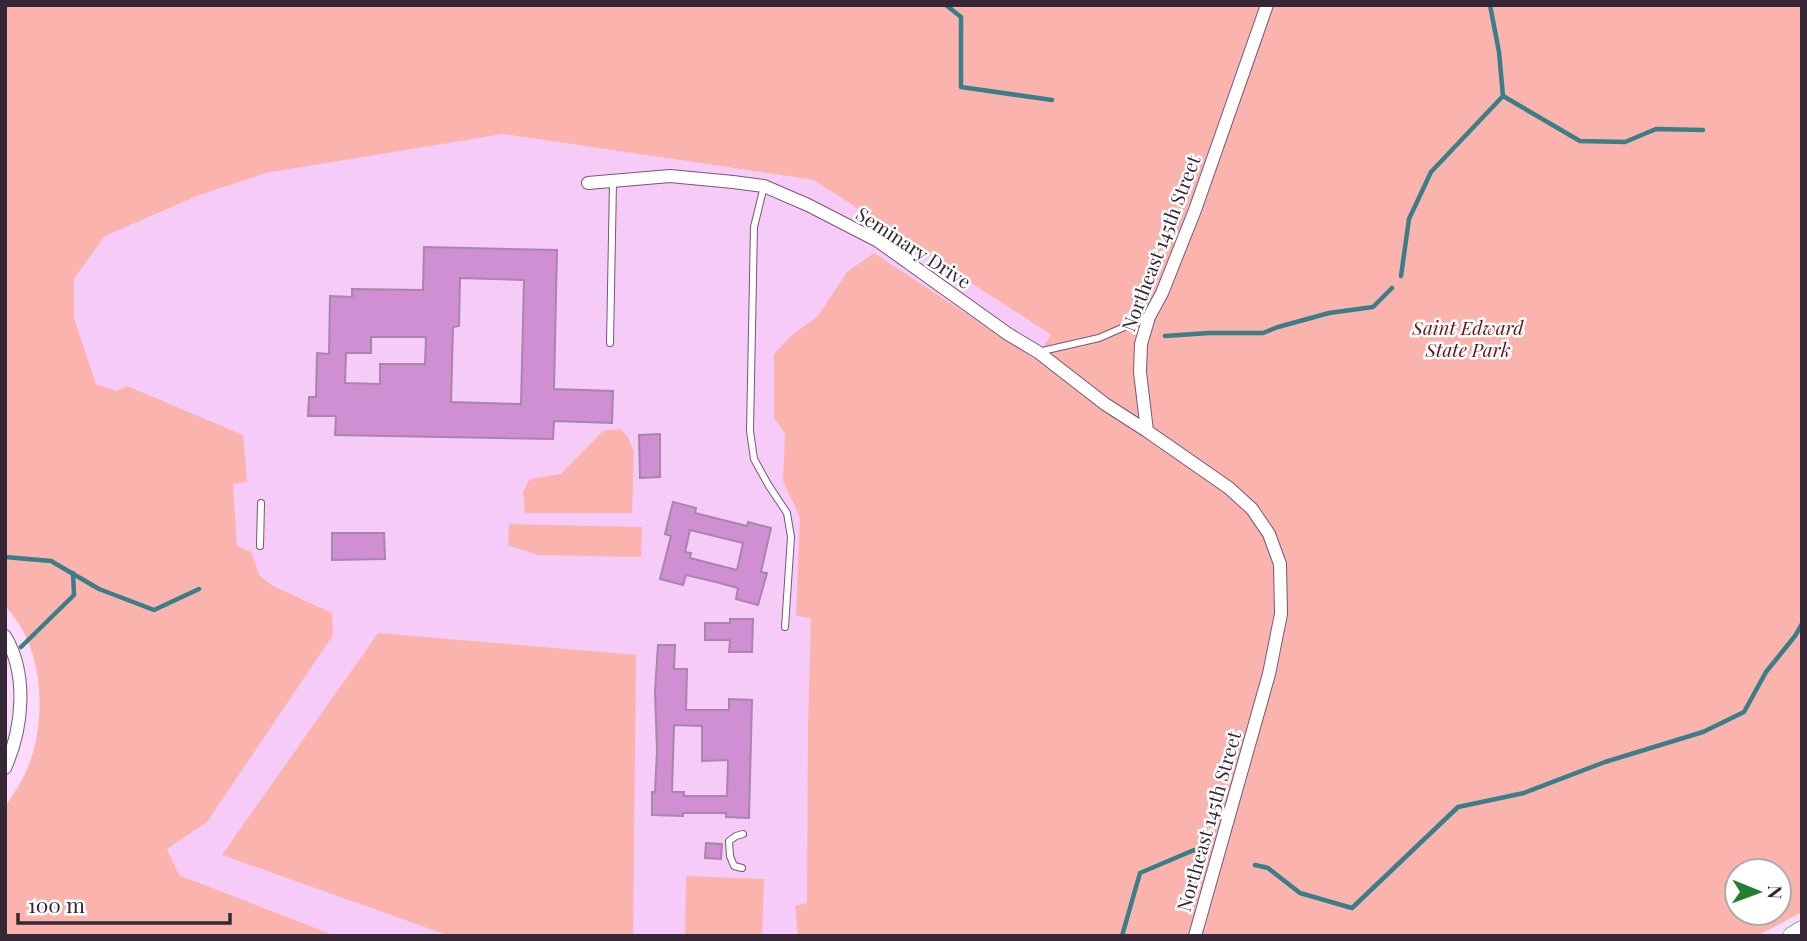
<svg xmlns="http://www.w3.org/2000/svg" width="1807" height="941" viewBox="0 0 1807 941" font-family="'Playfair Display',serif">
<rect width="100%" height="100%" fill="#fadbfb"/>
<path fill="#f6cbf8" d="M502,134l312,46 238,156 81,600h-797l-157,-61 -12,-26 40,-27 125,-209 -59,-27 -13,-10 -9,-24 -14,-5 -4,-64 13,-1 -128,-91 -22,-7 -22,-66v-39l31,-43 92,-40 69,-23z"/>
<path fill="#fab4ad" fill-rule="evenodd" d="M5,5h1797v907l-45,24h-959l-3,-30 12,-3 1,-177 3,-108 -15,-2 4,-99 -17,-36 2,-47 -11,-16v-64l18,-19 26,-19 29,-44 27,-19 161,106 16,-24 -237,-155 -311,-46 -237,39 -69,23 -92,40 -31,43v39l22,66 21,7 10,-5 116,49 4,47 -14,2 4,62 14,6 9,24 13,10 59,27 1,22 -126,187 -40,27 12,26 157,61h-331v-130c13,-17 24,-37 29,-57 12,-47 6,-107 -29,-143zM1737,871h42v42h-42z
M620,429l8,8 6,15 -2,61h-107l-2,-21 7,-13 31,-5 42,-43z
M509,524l133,3 -1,30 -103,-2 -30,-10z
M378,633l258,22 -3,281h-183l-228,-81z
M686,876l78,3 -2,57h-77z"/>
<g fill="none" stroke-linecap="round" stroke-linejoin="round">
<path stroke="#3a7e8a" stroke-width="4.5" d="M946,5l15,12v70l91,13
M1503,96l77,45 45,1 31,-13 47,1
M1401,276l8,-57 22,-47 72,-76 -4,-44 -9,-47
M1165,336l44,-3h54l15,-6 51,-14 44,-6 19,-19
M5,557l46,4 48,28 55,21 45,-21
M21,647l53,-52 -1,-22
M1255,865l13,3 32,25 52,15 106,-101 66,-14 81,-31 98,-30 41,-20 22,-40 29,-36 7,-12
M1122,936l18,-63 54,-23 13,1"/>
</g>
<path fill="#d08fd3" stroke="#a885aa" stroke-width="2" fill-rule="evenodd" d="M424,247l133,3 -3,139 59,2 -1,32 -58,-2 -1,18 -218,-4 1,-19h-28l1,-19h7l1,-44 12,1 1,-58 22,1v-8l71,1zM460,278l64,2 -3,124 -70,-2 2,-75 6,-1zM371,337h55l-1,27h-45v20l-35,-1 1,-30h25z
M660,434v43l-20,1 -1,-43z
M673,502l23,6 -1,5 52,13 1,-4 23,6 -10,44 6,1 -9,32 -22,-6 2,-11 -22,-6 -30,-7 -3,10 -23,-6 11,-43 -6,-2zM690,530l53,13 -6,27 -47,-12 1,-5 -6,-1z
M332,533h52l1,26 -53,1z
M730,619h23l-1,33h-23l1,-12h-25v-17h25z
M658,645h17l-1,24h13l-1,41h43v-11l23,1 -3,118 -23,-1v-4h-43v3l-31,-1v-23h3l2,-42 -2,-58zM674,725l28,1v35l26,-1 -1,36h-43v-4h-12z
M706,843l16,1 -1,15 -16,-1z"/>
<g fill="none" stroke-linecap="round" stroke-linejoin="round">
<defs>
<path id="service" d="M764,186l-10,41 -4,204 4,28 15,27 18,27 4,24 -6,90
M610,343l3,-161
M1038,352l61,-14 48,-21
M260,546l1,-43
M742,868l-8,-2 -4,-10 -1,-15 7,-5 7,-2"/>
<path id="minor" d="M588,183l82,-7 63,6 31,4 44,19 70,36 130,93 30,18 67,52 42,27
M5,636c23,38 18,92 0,132
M1195,936l74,-262 12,-60 -1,-50 -11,-30 -17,-25 -23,-21 -82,-57 -7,-59 1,-28 8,-27 13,-24 33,-83 72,-205"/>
<path id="secondary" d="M1792,936l10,-6"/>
</defs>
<use href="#service" stroke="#775678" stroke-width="8"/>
<use href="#minor" stroke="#775678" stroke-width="14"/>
<use href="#secondary" stroke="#775678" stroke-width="19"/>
<use href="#service" stroke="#fff" stroke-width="6"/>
<use href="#minor" stroke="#fff" stroke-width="12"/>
<use href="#secondary" stroke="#fff" stroke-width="18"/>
</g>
<g text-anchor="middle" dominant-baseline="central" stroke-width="5" stroke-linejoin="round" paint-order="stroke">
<g font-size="19" fill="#362736" stroke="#fff">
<text transform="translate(1160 243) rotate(-69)">Northeast 145th Street</text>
<text transform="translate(914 247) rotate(33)">Seminary Drive</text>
<text transform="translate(1208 821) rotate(-74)">Northeast 145th Street</text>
</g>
<g font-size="19" font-style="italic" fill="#681214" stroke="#fff">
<text x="1468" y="327">Saint Edward<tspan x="1468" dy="22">State Park</tspan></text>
</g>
</g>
<rect width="1807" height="941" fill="none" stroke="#362736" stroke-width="14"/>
<g transform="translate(1758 892) rotate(91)"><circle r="33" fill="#ffffff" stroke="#afa9af" stroke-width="2"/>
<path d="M0-5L12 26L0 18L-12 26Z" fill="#237f2f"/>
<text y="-10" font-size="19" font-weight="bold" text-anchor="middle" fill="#362736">N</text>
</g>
<path d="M18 913v10h212v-10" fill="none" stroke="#362736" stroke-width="3.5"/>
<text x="28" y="913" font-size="21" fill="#362736" stroke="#ffffff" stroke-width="5" paint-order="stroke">100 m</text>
</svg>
